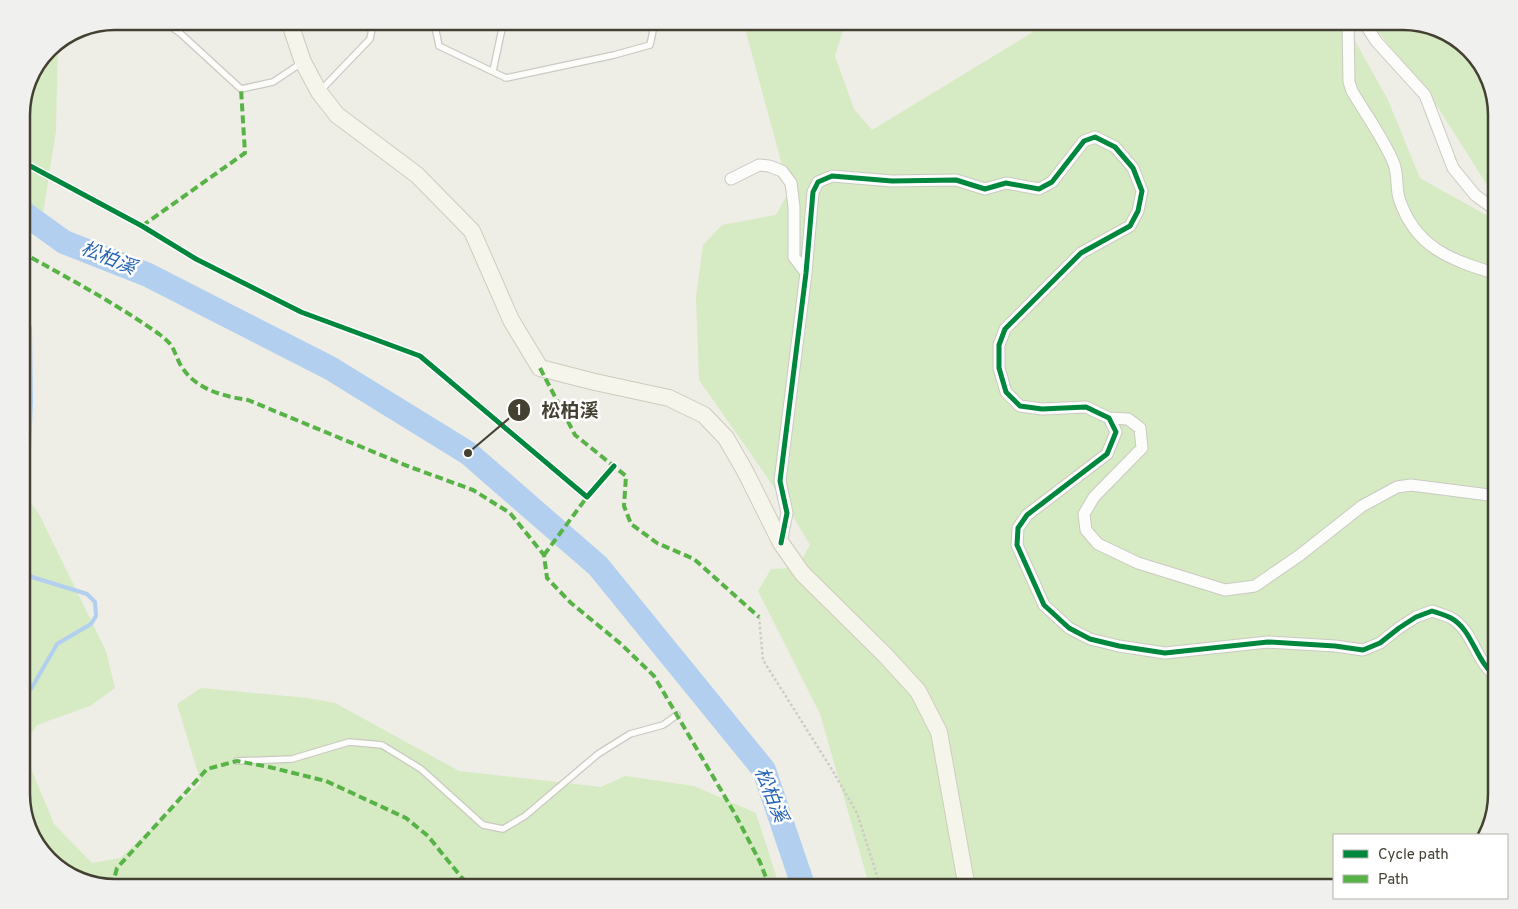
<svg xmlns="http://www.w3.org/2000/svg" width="1518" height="909" viewBox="0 0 1518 909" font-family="Overpass,'Noto Sans TC',sans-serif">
<rect width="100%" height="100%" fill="#eeede6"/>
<path fill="#d6ebc3" d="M743,21h111l-11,9 -8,26 19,53 18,21 161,-98 -3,-11h314l44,79 32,78 77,43v573l-11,41h-152v53h-464l-50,-174 -62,-123 13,-22 26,-1 13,-23 -27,-45 -84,-120 -3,-83 7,-52 19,-20 54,-10 13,-24z
M1370,21h33l47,13 34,34 13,41v92l-58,-92z
M58,42l-2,89 -16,101 -19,-3v-120l28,-61z
M21,490l18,24 67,137 9,37 -25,18 -53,19 -15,22 32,77 38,39 28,-5 81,-75 -24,-79 24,-16 107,10 27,5 124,68 142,16 24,-11 69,10 62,27 24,75h-665l-47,-13 -34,-34 -13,-41z"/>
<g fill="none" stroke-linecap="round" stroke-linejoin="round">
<path stroke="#b2cff0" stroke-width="4" d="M21,310l9,18 1,74 -6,147 -4,11
M21,566l11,11 55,17 8,8 1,14 -5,8 -34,20 -26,45 -10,9"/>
<path stroke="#b2cff0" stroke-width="24" d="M21,211l43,31 84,33 182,93 138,85 130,113 166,204 40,118"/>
<defs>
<path id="lane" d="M162,21l18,12 61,56 32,-7 30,-20
M434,21l5,25 67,32 108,-23 36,-10 5,-24
M493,71l10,-47
M320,91l50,-52 2,-10 -3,-8
M237,761l55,-2 57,-17 33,3 39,24 62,56 20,4 22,-13 73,-62 32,-20 33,-9 14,-10"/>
<path id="street" d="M1348,21l1,61 3,9c14,24 32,48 42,73 4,11 2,23 5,34 16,50 52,62 98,76
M1363,21l13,20 49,54 28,73 22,27 22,16
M731,179l28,-14 10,1 13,5 9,12 3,24v50l12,16
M1109,418l19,1 12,9 2,20 -48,49 -10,17 2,16 12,14 40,19 87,27 30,-4 45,-31 62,-49 35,-19 14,-2 86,11
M781,543l6,-30 -7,-32 26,-208 7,-81 5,-10 14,-6 60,5 64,-1 29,9 21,-6 33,6 13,-7 32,-41 11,-4 20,10 18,21 9,23 -4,20 -8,15 -49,27 -76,76 -6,16v23l7,24 14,14 22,3 44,-2 23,11 7,14 -9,22 -80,61 -9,13 -1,17 27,60 25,23 21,11 29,7 46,7 103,-11 67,4 28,4 17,-7 19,-15 17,-11 16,-6c6,2 13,4 19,7 22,12 25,45 46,59"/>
<path id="secondary" d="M289,21l14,41 16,30 18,23 80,60 55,56 39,89 29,48 55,14 74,16 35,17 22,23 19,33 36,72 21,30 83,82 33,36 21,41 28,156"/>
</defs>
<use href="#lane" stroke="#cbc9c2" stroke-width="8"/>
<use href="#street" stroke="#cbc9c2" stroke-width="13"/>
<use href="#secondary" stroke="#ceccbc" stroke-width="18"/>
<path stroke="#cdcbc6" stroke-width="2.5" stroke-dasharray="2.5 2.5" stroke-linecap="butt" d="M759,617l4,43 68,108 26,45 24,75"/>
<use href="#lane" stroke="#fcfcfb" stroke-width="5.5"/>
<use href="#street" stroke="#fcfcfb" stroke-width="11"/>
<use href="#secondary" stroke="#f6f5ec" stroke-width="16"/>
<path stroke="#57b346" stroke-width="4" stroke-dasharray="8 4" stroke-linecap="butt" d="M142,226l103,-73 -4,-64
M21,252c47,26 94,51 138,82 16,12 13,14 21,30 14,25 42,32 68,36l162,67 63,23 37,23 34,42 3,23 24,25 50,41 33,32 81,138 25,48 10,26
M540,368l35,67 51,41 -2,30 7,18 26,19 37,16 65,58
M544,555l43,-58
M112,887l5,-19 90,-99 30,-8 32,6 57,14 80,37 22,18 34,42 11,10"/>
<defs>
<path id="cycleway" d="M21,161l121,65 54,33 105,53 119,44 167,141 27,-31
M781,543l6,-30 -7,-32 26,-208 7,-81 5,-10 14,-6 60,5 64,-1 29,9 21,-6 33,6 13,-7 32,-41 11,-4 20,10 18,21 9,23 -4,20 -8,15 -49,27 -76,76 -6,16v23l7,24 14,14 22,3 44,-2 23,11 7,14 -9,22 -80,61 -9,13 -1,17 27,60 25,23 21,11 29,7 46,7 103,-11 67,4 28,4 17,-7 19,-15 17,-11 16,-6c6,2 13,4 19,7 22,12 25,45 46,59"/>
</defs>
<use href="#cycleway" stroke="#fff" stroke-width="8"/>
<use href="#cycleway" stroke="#00873e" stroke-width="5"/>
</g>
<g text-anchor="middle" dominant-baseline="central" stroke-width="5" stroke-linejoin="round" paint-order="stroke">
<g font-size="19" font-style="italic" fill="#2664b6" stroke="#fff">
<text transform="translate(108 259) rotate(22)">松柏溪</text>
<text transform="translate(770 795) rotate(68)">松柏溪</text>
</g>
</g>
<path d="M0 0H1518V909H0ZM115 30H1403A85 85 0 0 1 1488 115V794A85 85 0 0 1 1403 879H115A85 85 0 0 1 30 794V115A85 85 0 0 1 115 30Z" fill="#f0f0ef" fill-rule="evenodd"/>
<path fill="none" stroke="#444032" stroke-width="2.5" d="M115 30H1403A85 85 0 0 1 1488 115V794A85 85 0 0 1 1403 879H115A85 85 0 0 1 30 794V115A85 85 0 0 1 115 30Z"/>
<path fill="none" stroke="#444032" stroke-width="2" d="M468 453L519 410"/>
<g fill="#444032" stroke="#fff" stroke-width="2">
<circle cx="468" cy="453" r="5"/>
<circle cx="519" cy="410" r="12"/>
</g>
<g font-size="15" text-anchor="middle" font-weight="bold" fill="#fff">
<text x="519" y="415">1</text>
</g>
<g font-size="19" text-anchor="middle" font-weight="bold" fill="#444032" stroke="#fff" stroke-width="5" stroke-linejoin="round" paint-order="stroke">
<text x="570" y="417">松柏溪</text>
</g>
<rect x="1333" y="834" width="175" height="65" fill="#ffffff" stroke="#b4b3ad"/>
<rect x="1343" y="850" width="25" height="8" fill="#00873e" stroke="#b4b3ad"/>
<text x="1378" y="859" font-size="15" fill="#444032">Cycle path</text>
<rect x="1343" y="875" width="25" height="8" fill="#57b346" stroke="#b4b3ad"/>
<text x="1378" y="884" font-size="15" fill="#444032">Path</text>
</svg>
